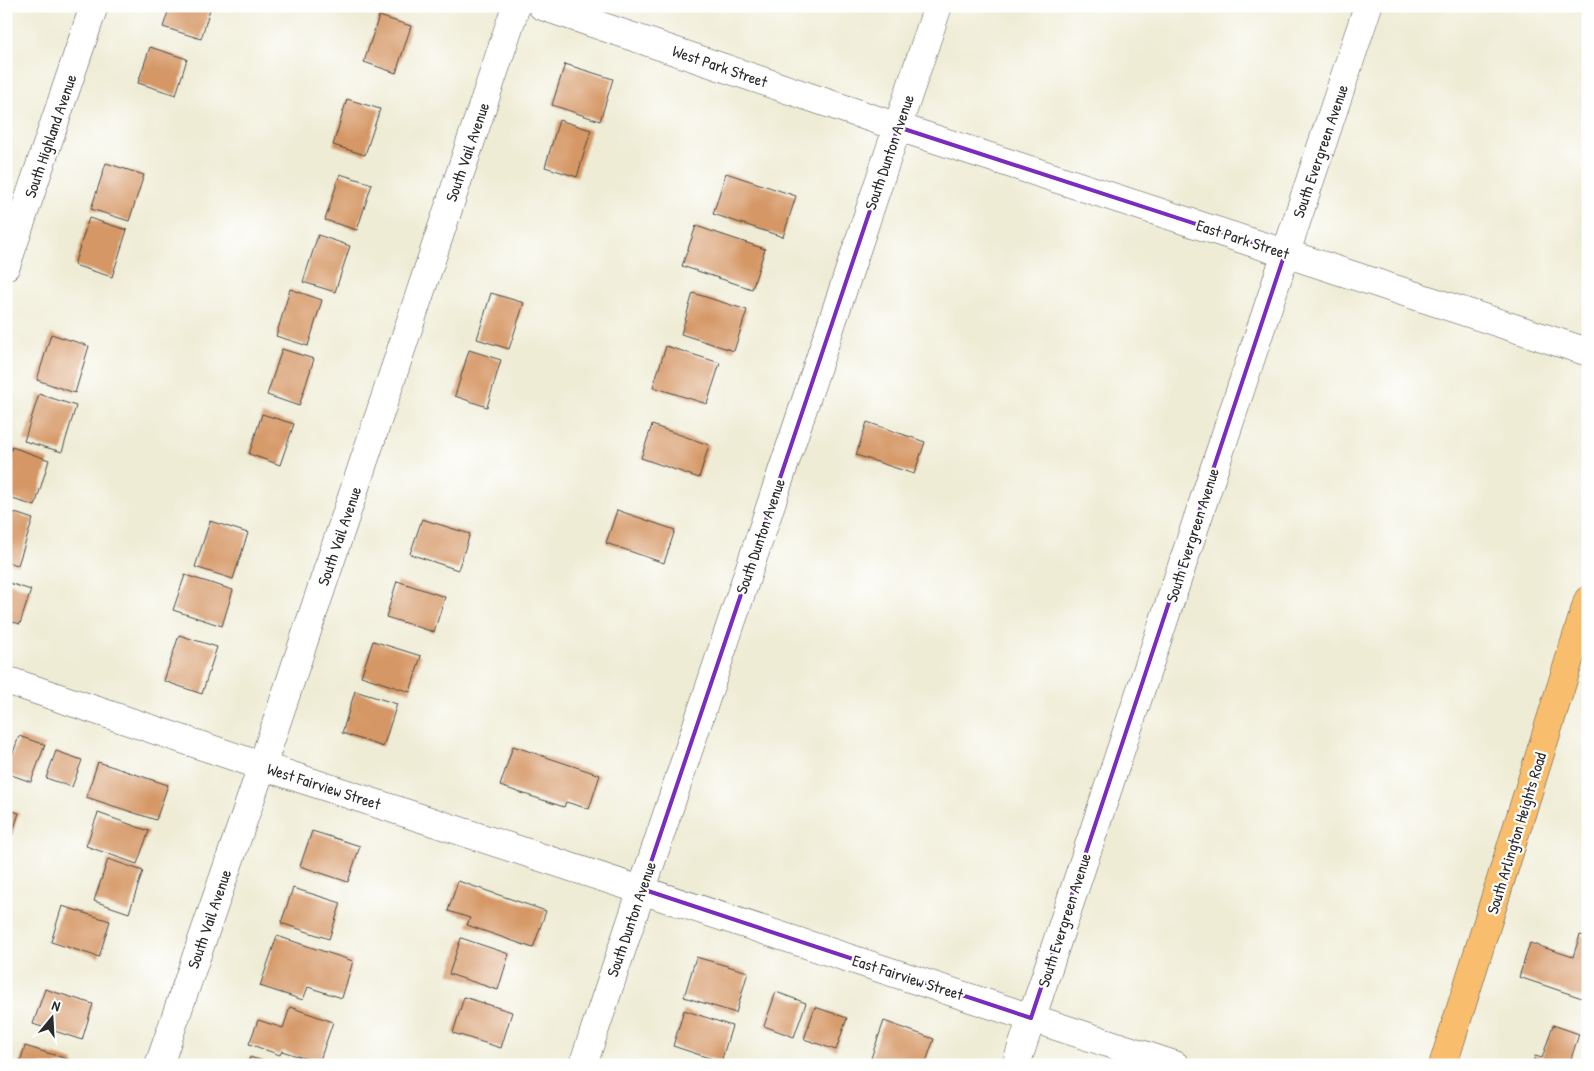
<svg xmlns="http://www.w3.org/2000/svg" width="1594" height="1071" viewBox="0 0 1594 1071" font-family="'Patrick Hand',sans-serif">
<rect width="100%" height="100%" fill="#fff"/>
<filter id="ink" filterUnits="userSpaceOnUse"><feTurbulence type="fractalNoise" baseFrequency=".02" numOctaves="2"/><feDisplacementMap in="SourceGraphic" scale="10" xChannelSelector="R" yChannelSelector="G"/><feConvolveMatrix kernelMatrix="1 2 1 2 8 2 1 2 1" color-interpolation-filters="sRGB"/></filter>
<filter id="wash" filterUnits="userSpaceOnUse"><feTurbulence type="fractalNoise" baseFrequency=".0096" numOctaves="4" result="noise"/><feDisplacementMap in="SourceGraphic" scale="20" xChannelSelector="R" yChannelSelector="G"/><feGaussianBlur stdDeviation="1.12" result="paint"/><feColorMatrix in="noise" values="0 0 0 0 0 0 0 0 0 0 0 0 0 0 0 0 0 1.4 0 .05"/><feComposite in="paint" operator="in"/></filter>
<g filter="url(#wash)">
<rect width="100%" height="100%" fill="#efecd5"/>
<g id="blocks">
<path fill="#d59765" d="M170,6h41l-10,33 -38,-12z
M379,16l32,10 -15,47 -32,-11z
M150,47l37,12 -11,36 -38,-12z
M565,64l48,15 -13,42 -48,-16z
M347,99l33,10 -15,46 -32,-10z
M559,120l32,10 -14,47 -32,-10z
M106,163l38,12 -15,46 -38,-12z
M726,173l70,23 -13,41 -70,-23z
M340,174l32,10 -15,46 -32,-10z
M89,218l38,12 -15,47 -38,-12z
M696,226l69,23 -13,40 -70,-23z
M318,235l32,11 -15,46 -32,-10z
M290,289l32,11 -14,46 -32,-10z
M491,293l33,10 -15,46 -32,-10z
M693,293l54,17 -13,41 -53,-17z
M51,334l38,12 -14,47 -38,-13z
M666,346l54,17 -13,41 -54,-17z
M282,349l32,10 -15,47 -32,-11z
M469,350l32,10 -14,47 -32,-11z
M39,394l37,12 -14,46 -38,-11z
M262,414l32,10 -14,41 -31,-11z
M867,422l58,20 -11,32 -58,-19z
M652,425l57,20 -10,33 -58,-20z
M12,447l37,13 -14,46 -29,-9v-33z
M6,510l27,9 -15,46 -12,-3z
M617,510l58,20 -11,33 -58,-20z
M422,519l48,15 -12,36 -48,-16z
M210,521l38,12 -15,46 -38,-12z
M185,575l48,15 -11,36 -49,-16z
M397,581l48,16 -11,35 -48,-15z
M6,582l25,8 -11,34 -14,-4z
M179,635l38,12 -15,47 -38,-13z
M373,641l48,15 -11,36 -49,-16z
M355,691l42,13 -14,43 -41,-14z
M19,736l26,9 -14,37 -25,-9z
M513,746l87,29 -11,34 -23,-7 -2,5 -64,-21z
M56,751l26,9 -10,27 -26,-9z
M98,762l70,23 -12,35 -70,-23z
M6,809l13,4 -10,31 -3,-1z
M98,813l51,18 -12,33 -51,-18z
M312,831l48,15 -12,36 -48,-16z
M108,859l35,12 -14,42 -35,-12z
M458,881l88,30 -13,37 -66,-23 3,-7 -22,-7z
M293,888l48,15 -12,36 -48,-16z
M62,906l48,15 -11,36 -48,-15z
M1580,935l8,2v63l-69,-23 11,-34 43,14z
M277,936l76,25 -11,37 -34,-11 -5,13 -43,-14z
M461,938l48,16 -11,36 -49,-16z
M696,957l52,15 -12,41 -52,-16z
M45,989l48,15 -11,36 -49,-16z
M776,992l30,11 -12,34 -30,-11z
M464,997l48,15 -11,36 -48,-15z
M290,1007l43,15 -14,41 -37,-12 -2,4 -31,-11 9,-24 25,8z
M815,1007l32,11 -11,32 -32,-11z
M684,1010l48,16 -11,36 -48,-16z
M884,1021l50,18 -9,26h-33l-21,-7z
M1553,1025l26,9 -10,31h-37l3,-9 7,2z
M25,1046l49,15 -1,4h-54z
M250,1057l22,7v1h-25z"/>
</g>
</g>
<g filter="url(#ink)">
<use href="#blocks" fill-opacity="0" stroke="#484844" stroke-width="1"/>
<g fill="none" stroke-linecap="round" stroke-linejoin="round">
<defs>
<path id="minor" d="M542,6l356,121 690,225
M6,266l88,-260
M6,680l256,86 913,299
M159,1065l103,-299 254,-760
M583,1065l355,-1059
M1016,1065l352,-1059"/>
<path id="major" d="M1443,1065l145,-465"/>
</defs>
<use href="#minor" stroke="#484844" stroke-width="29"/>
<use href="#major" stroke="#484844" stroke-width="29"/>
<use href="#minor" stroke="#fff" stroke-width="28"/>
<use href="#major" stroke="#f9be6d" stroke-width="28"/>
</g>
</g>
<path fill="none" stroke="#7b2cbf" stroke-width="4" stroke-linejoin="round" d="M898,127l387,126 -254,765 -389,-129z"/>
<g text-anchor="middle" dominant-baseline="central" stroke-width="4.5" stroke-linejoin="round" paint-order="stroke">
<g font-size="16" fill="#2b2b2b" stroke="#fff">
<text transform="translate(720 66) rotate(19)">West Park Street</text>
<text transform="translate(50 136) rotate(-71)">South Highland Avenue</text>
<text transform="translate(1320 151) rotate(-71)">South Evergreen Avenue</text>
<text transform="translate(467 152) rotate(-71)">South Vail Avenue</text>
<text transform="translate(889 152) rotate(-71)">South Dunton Avenue</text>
<text transform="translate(1243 239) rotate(18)">East Park Street</text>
<text transform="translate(1192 535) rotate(-72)">South Evergreen Avenue</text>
<text transform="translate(339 536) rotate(-71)">South Vail Avenue</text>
<text transform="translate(760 536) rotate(-71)">South Dunton Avenue</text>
<text transform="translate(324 786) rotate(18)">West Fairview Street</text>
<text transform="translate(1516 833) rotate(-73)">South Arlington Heights Road</text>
<text transform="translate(209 919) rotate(-71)">South Vail Avenue</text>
<text transform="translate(631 919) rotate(-71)">South Dunton Avenue</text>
<text transform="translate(1064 920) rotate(-72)">South Evergreen Avenue</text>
<text transform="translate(908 977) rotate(18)">East Fairview Street</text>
</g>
</g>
<rect width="1594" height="1071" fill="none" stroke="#fff" stroke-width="25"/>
<g transform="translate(52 1018) rotate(18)" stroke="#ffffff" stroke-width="4" paint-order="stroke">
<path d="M0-4L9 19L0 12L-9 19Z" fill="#2b2b2b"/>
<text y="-8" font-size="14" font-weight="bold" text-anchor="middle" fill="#2b2b2b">N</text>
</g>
</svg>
